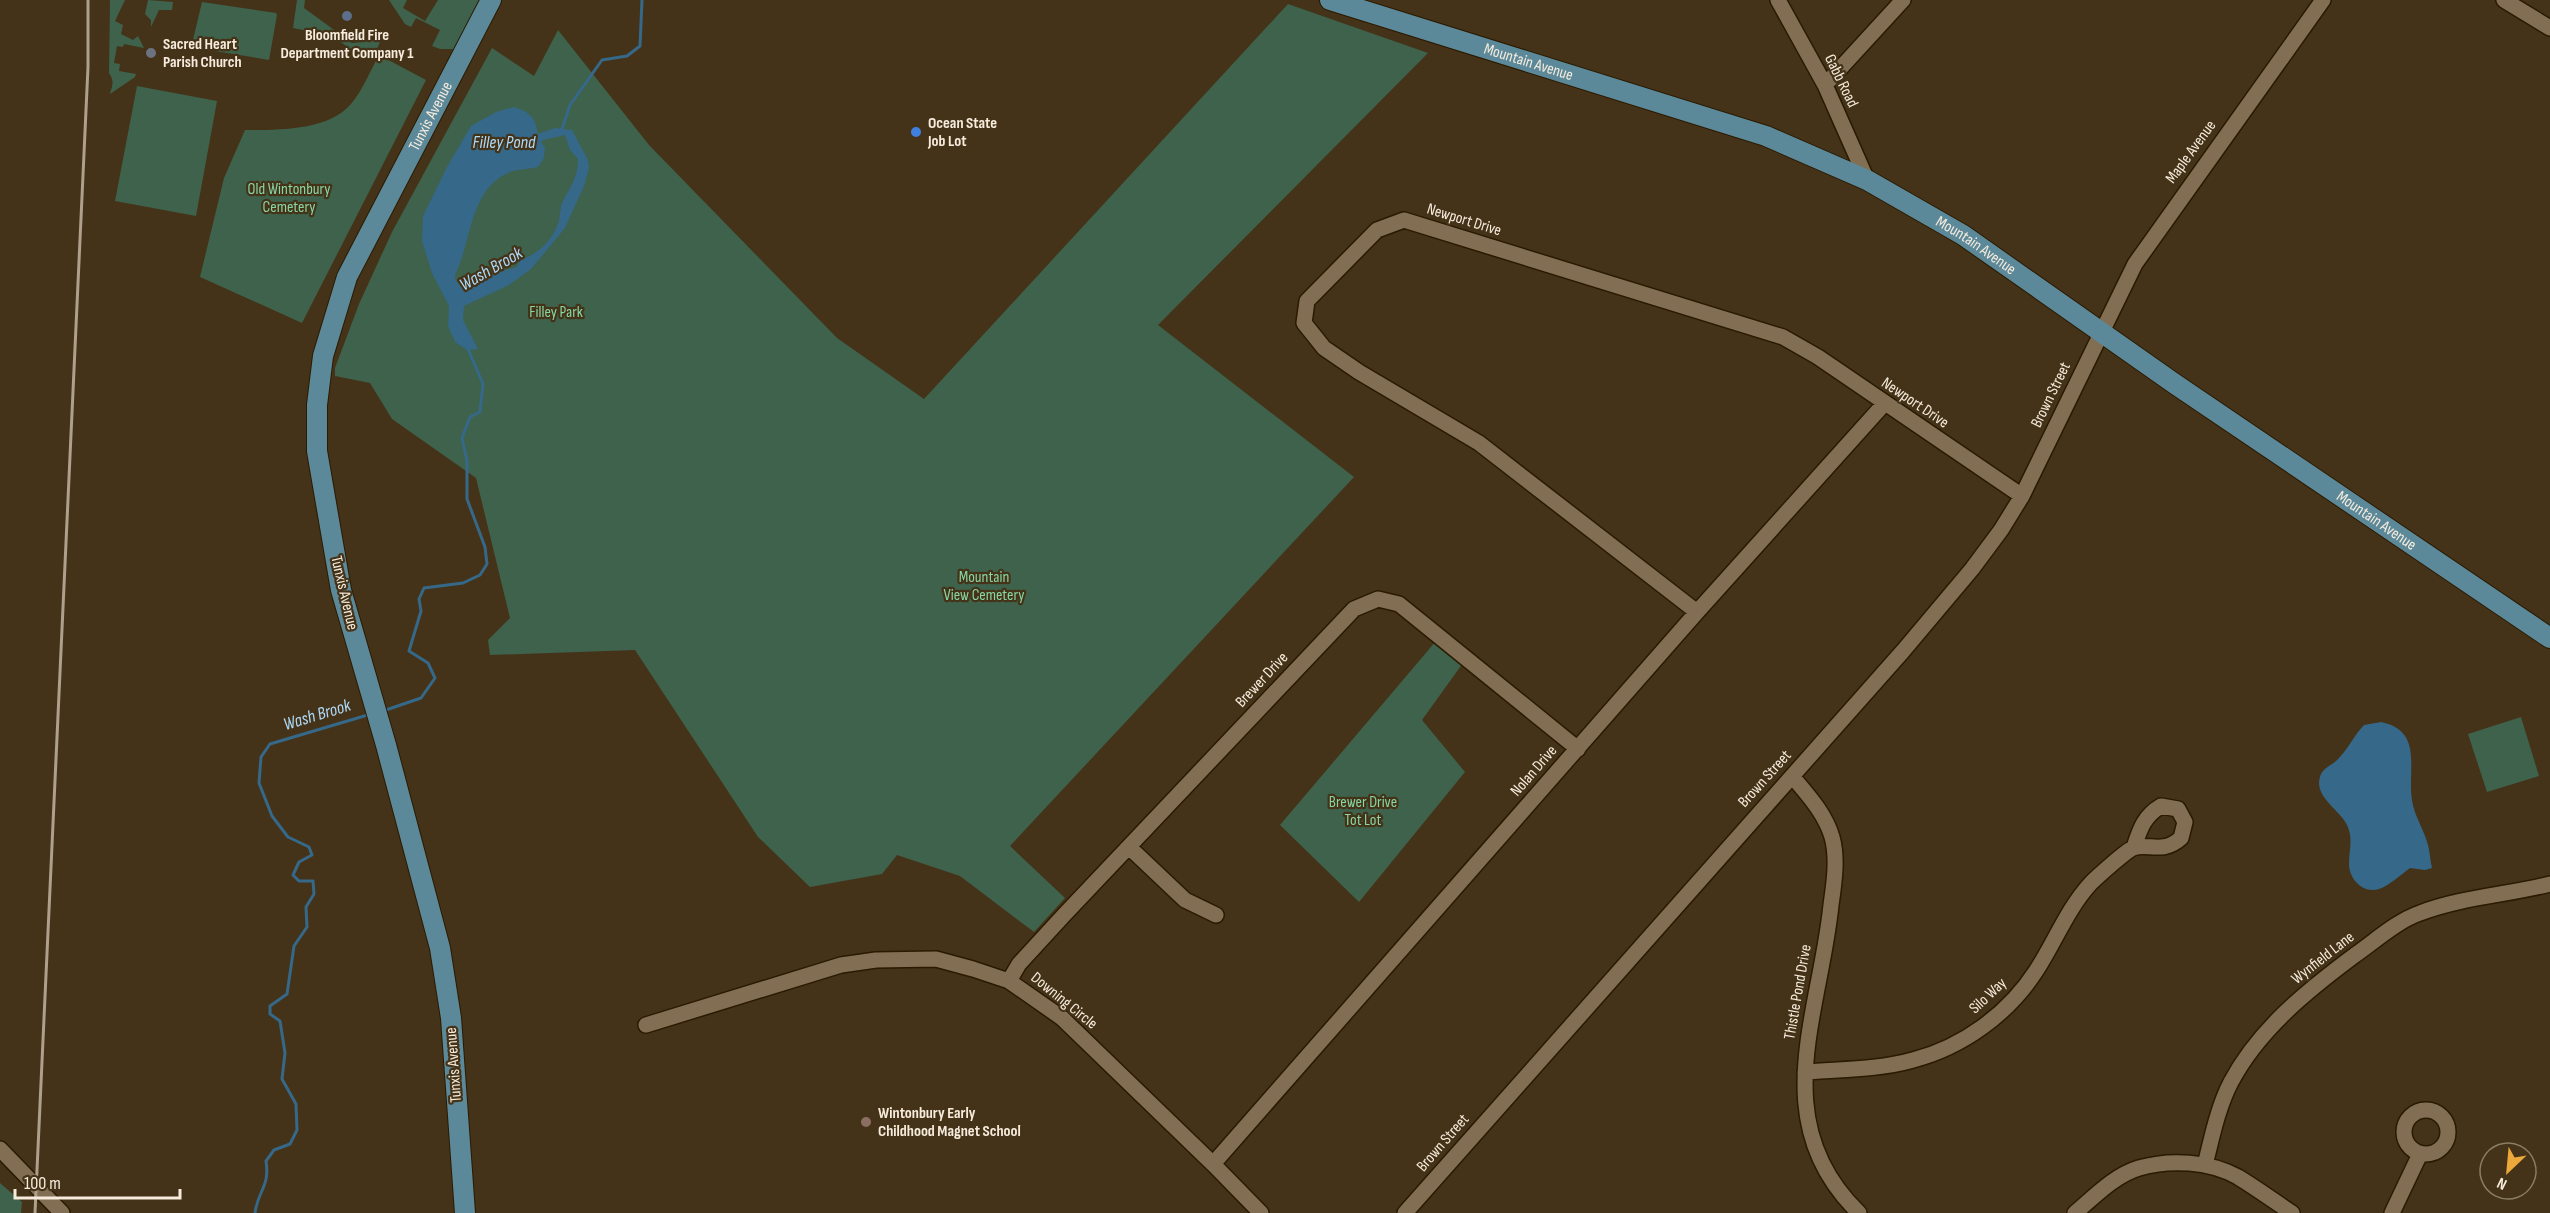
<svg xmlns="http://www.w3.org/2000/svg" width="2550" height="1213" viewBox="0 0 2550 1213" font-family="'Sofia Sans Condensed',sans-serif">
<rect width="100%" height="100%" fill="#443318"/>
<path fill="#3e624b" d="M110,0h15l-10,21 8,4 -2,9 12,6 5,-4 6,12 -20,-4 -1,3 -6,-1 -3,17 6,1 -1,7 17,3 -1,3 -25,17c2,-8 5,-12 -1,-21z
M148,0l25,2 -1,8h-13l-8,17v-7l-6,-6z
M297,0h8l-1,8 48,35 29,-3 -5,11 -21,1 -23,-16 -39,-8z
M389,0h18l-4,8 22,13 13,-21h43l-24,45 -3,4h-14l-8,-3 8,-16 -24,-12 -5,9 -6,-3z
M202,2l74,11 1,2 -8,45 -66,-11 -11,-5z
M1288,4l140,49 -270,272 196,152 -344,369 55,52 -31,34 -74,-56 -63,-21 -15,19 -72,13 -52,-50 -123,-187 -145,5 -2,-15 22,-22 -34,-140 -84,-59 -22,-36 -35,-7v-8l24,-64 33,-72 100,-184 42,28 24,-46 91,115 188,193 87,61z
M379,55l47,25 -124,243 -102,-46 24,-99 21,-48c32,0 83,1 106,-26 12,-14 19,-33 28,-49z
M137,86l80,15 -21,115 -81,-15z
M1436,641l27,22 -41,57 43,52 -106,130 -79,-77z
M2521,717l18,59 -52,16 -19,-58z
M0,1183l22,19 -1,11h-21z"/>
<path fill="#366889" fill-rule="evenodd" d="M514,107c16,5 21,10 24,27l17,-6 17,2 16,30 1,8 -5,18 -19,42 -34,41 -22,16 -45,21 -1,14 15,29 -11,1 -12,-8 -7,-16 1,-20 -17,-33 -10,-32 1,-25 24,-49 24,-41 25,-14zM565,135l5,15 8,9c0,19 -8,28 -16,44 -2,5 -2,12 -3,18 -6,19 -20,33 -39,39l-3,7 -28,8 -22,12 -7,-1 -5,-7v-4c17,-34 14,-86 55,-103 8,-3 19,-3 28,-5l6,-9 1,-11 -4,-4 2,-3z
M2381,722c43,9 26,47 31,78 2,16 12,29 16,45 2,7 2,15 4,23l-7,2 -15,-2c-8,6 -23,19 -31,21 -16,5 -30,-10 -30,-25 0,-16 5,-26 -3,-41 -8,-14 -32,-27 -26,-46 2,-9 13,-12 19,-19 10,-10 15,-23 25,-33z"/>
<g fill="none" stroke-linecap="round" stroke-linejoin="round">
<path stroke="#366889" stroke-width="3" d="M562,129l8,-24 32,-45 25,-4 13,-10 2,-46
M383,711l38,-13 14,-20 -7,-15 -19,-12 12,-40 -2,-12 5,-11 39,-5 17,-8 7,-11 -2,-17 -18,-48v-38l-5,-23 8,-21 10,-5 3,-28 -15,-35
M255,1213c3,-23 15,-26 11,-52l8,-11 16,-6 7,-14 -1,-26 -14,-25 3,-26 -5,-32 -10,-7v-8l17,-12 7,-48 13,-19 -1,-20 8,-13 -1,-13h-14l-6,-6 6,-13 13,-7 -3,-8 -21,-10 -16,-21 -13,-33 2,-26 9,-13 101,-30"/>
<defs>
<path id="minor" d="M1778,0l47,85 42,95
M2504,0l46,28
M1825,85l78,-85
M1697,612l-218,-169 -120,-71 -35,-24 -20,-25 3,-22 70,-71 27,-10 379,117 35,20 204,139
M1792,776c15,18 33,37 40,61 6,21 2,47 -1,68 -11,109 -66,217 28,308
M1129,847l56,53 31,15
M1009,981l10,-17 45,-49 290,-306 24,-10 21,5 179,145
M646,1025l195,-60 35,-5 60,-1 37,10 36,12 53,37 151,146 48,49
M1805,1072c35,-3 73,-2 108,-12 50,-13 95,-46 123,-89 19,-29 31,-62 55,-88 7,-7 35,-32 42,-35 15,-6 29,7 48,-10l4,-16 -7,-13 -17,-3c-17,10 -21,23 -27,41
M2404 1132a22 22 0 1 1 44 0a22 22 0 1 1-44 0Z
M0,1149l62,64
M1213,1164l484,-552 187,-208
M2205,1165c7,-28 13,-58 26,-83 28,-53 77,-92 124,-127 20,-14 42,-34 65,-42 42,-16 87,-18 130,-29
M1405,1213l498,-562 69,-82 29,-39 21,-34 113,-232 188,-264
M2075,1213c19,-16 40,-38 64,-45 31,-9 70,-7 99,9 18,11 36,24 54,36
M2392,1213l28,-59"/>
<g id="major">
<path id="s1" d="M1330,0l436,136 101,44 96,55 212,149 375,254"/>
<path id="s2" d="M465,1213l-14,-195 -11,-70 -54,-203 -45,-155 -24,-139v-46l6,-49 24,-79 144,-277"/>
</g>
</defs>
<use href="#minor" stroke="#2a1a00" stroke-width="18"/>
<use href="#major" stroke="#2a1a00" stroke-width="22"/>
<use href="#minor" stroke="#826f53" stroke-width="15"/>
<use href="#major" stroke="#5c8999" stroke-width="20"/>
<path stroke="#aea08c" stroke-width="3" d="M35,1213l53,-1146v-67"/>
</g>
<circle fill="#5c6f8a" stroke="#443318" stroke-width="2" cx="347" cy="16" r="6"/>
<circle fill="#6b7280" stroke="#443318" stroke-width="2" cx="151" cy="53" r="6"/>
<circle fill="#3f7fe0" stroke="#443318" stroke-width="2" cx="916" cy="132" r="6"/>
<circle fill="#8d6e63" stroke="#443318" stroke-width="2" cx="866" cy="1122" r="6"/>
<g text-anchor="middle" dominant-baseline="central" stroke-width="4.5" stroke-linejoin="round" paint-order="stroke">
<g font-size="16" font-weight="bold" fill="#f6ebdc" stroke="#443318" text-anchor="start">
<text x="347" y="35" text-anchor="middle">Bloomfield Fire<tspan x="347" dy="18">Department Company 1</tspan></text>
<text x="163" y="44">Sacred Heart<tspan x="163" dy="18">Parish Church</tspan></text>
<text x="928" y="123">Ocean State<tspan x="928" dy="18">Job Lot</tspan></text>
<text x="878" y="1113">Wintonbury Early<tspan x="878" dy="18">Childhood Magnet School</tspan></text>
</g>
<g font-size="16" fill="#f6ebdc" stroke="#443318">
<text stroke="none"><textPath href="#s1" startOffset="208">Mountain Avenue</textPath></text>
<text transform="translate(1841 81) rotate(64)">Gabb Road</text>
<text stroke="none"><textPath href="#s2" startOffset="1138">Tunxis Avenue</textPath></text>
<text transform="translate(2191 152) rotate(-54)">Maple Avenue</text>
<text transform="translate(1464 220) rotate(17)">Newport Drive</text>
<text stroke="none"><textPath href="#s1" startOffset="694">Mountain Avenue</textPath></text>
<text transform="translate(2051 395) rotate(-64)">Brown Street</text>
<text transform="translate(1915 403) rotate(34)">Newport Drive</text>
<text stroke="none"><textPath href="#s1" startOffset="1180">Mountain Avenue</textPath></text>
<text transform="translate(344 593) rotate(77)">Tunxis Avenue</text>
<text transform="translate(1262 680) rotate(-47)">Brewer Drive</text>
<text transform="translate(1534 771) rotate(-49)">Nolan Drive</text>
<text transform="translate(1765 779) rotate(-48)">Brown Street</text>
<text transform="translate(2323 958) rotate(-38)">Wynfield Lane</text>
<text transform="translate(1798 992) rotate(-80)">Thistle Pond Drive</text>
<text transform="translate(1988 996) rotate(-43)">Silo Way</text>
<text transform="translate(1064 1001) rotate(39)">Downing Circle</text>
<text transform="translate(454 1065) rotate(-94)">Tunxis Avenue</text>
<text transform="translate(1443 1143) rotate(-49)">Brown Street</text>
</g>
<g font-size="16" fill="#87d6a5" stroke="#443318">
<text x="289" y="189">Old Wintonbury<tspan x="289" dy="18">Cemetery</tspan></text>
<text x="556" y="312">Filley Park</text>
<text x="984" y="577">Mountain<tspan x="984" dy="18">View Cemetery</tspan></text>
<text x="1363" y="802">Brewer Drive<tspan x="1363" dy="18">Tot Lot</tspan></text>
</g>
<g font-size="18" font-style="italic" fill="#aedaf9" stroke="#443318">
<text x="504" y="142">Filley Pond</text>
<text transform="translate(491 269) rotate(-30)">Wash Brook</text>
<text transform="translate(317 715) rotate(-17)">Wash Brook</text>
</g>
</g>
<g transform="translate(2508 1171) rotate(206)"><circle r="28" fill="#443318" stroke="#8b7d66" stroke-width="1.5"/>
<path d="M0-4.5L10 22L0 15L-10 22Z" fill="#eda83b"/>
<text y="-9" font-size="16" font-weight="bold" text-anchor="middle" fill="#f6ebdc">N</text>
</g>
<path d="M15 1189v9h165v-9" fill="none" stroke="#f6ebdc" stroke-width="3"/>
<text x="24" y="1189" font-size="18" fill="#f6ebdc" stroke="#443318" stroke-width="4.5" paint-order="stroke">100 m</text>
</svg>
